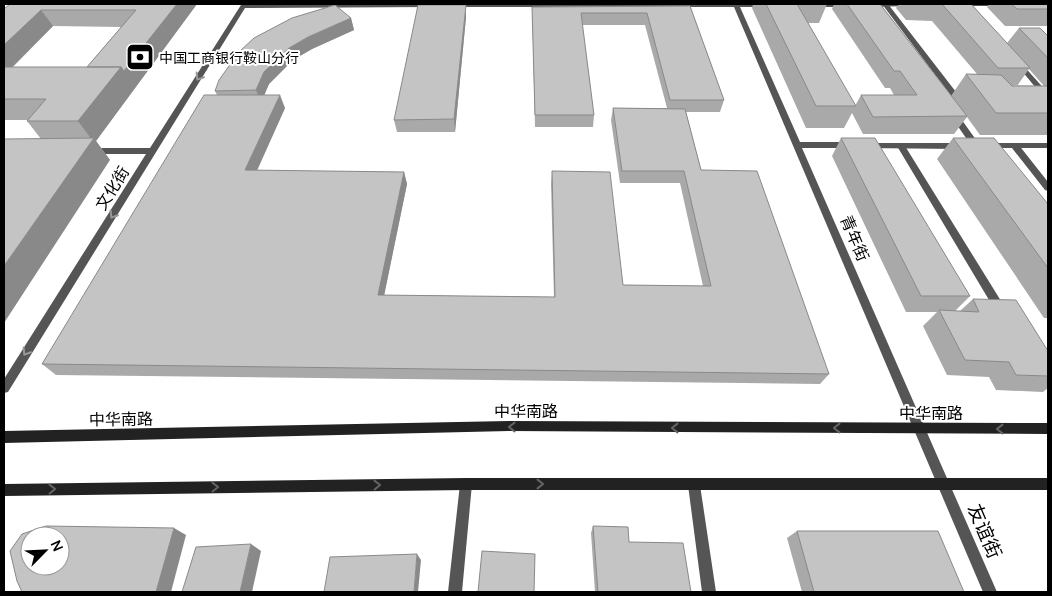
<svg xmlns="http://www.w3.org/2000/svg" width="1052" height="596" viewBox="0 0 1052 596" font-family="Manrope,'Noto Sans SC',sans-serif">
<rect width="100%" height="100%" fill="#fff"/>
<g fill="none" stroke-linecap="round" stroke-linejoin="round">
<path fill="#555" fill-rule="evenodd" d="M882,4h6l68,88 -7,10 30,42v4h-6l-32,-46 7,-10z
M1017,63h4l27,30v6h-3l-28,-34z
M901,143l4,3 101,163 1,3 -1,3h-8l-101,-169z
M1015,143l3,1 30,38v9l-3,-1 -33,-42v-4z
M466,478l4,2 2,4 -10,108h-14l12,-108 2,-4z
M694,479l4,2 2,4 16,107h-14l-14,-107 2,-4z"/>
<path fill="#555" fill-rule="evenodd" d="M430,4l2,1v2l-187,1 -237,384 -4,1v-14l142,-225h-55l-4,-3 4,-3h59l91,-143z
M452,4h315v2l-2,1h-25l60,135h50l4,3 -4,3h-48l195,444h-14l-249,-585h-284v-2z
M812,4h37l1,1 -3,2h-33l-2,-1z
M865,4h50l-3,2 -45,1 -2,-1z
M956,4h59l-3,2h-53z
M867,143h93l4,3 -4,3 -96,-1v-4z
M989,143h59v5h-62v-4z"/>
<path fill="#222" fill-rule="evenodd" d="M509,421l539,2v11l-539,-3 -505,12v-12z
M466,478h582v12h-582l-462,6v-12z"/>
</g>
<path fill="#a9a9a9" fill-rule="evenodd" d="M197,4l-101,137 14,19 -69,-21 -14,-18v-1h-23v-111zM53,26l68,1 -34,40h-74z
M753,4h74l-8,19h-11l47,83 6,-11h33l-4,-7h-5l-53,-79 2,-5h46l71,92 15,-22h11l-45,-53 -26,-1 -10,-12 3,-4h72l36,39 12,-15 29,8v99h-68l-13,-18 -13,17h-91l-11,-21 -8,15h-38l-54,-120zM1029,69l15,17 -33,-1 6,1z
M989,4h59v22h-43l-18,-19z
M690,6l34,94 -4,12h-34l15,58 128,204 -9,10 -764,-9 -14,-11 175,-269 -2,-4 136,-73 3,12 -42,19 -19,11 -24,24 -5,11 21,13 -28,63 147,1 3,12 -23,111 170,2 -3,-113 1,-13 71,114 80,1 -23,-103h-60l-9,-63 2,-12h54l-22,-83h-63l12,90 -1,12h-58l-3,-120z
M466,17l-11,115h-58l-3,-12z
M841,138l129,158 -15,15h5l13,-12 75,52v37l-5,4 -47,-2 -7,-13 -42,-2 -24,-49 14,-14h-31l-74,-156z
M953,138l95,66v114h-4l-107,-159z
M593,526l36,16 62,50h-96l-4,-59z
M797,531l167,61h-162l-15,-54z"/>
<path fill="#898989" d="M177,4h20l-101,137 14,19 -106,163v-57l88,-126 -14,-19 43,-54z
M466,5v12l-11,115 -1,-13z
M41,10l12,16 -49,49v-30z
M351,18l3,12 -42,19 -19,11 -24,24 -8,19 -5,-13 8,-18 25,-24 19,-11z
M280,95l5,13 -34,75 -6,-13z
M404,172l3,12 -25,122 -4,-11z
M174,528l12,7 -15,57h-15z
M251,544l10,7 -9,41h-12z
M417,554l4,6 -3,32h-4z"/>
<path fill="#c4c4c4" stroke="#898989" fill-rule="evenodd" d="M10,4h167l-53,67 -3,-4h-34l49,-57h-95l-37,35v-36z
M766,4h31l59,102h-40z
M847,4h33l87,112 -94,1 -12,-22h56l-17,-24h-6z
M927,4h44l59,64h-32l-56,-64z
M1011,4h37v5h-31z
M335,5l16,13 -43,19 -19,11 -25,24 -8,18 -41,1 4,-11 20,-28 15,-14 38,-20z
M418,5h48l-12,114 -60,1z
M690,6l34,94h-54l-23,-87h-66l13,102h-59l-3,-108z
M1019,28h21l8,8v22z
M4,67h117l-43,54h-51l19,-22h-42z
M966,74l35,1 11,11h36v27h-52z
M204,95h76l-35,75 159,2 -26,123 177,2 -3,-126 58,1 13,113 88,1 -27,-115h-62l-9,-63 72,1 16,61 56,1 72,203 -787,-10z
M94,138l-90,128v-127z
M841,138h34l95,158h-49z
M953,138h41l54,66v64z
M973,299l43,1 32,51v25l-32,-1 -7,-13 -44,-2 -26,-50 40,2z
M46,526l128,2 -18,64h-134l-5,-11 -7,-30 12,-17zM30,536h30v30h-30z
M593,526l35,1 1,15 54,1 8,49h-93z
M797,531h141l26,61h-150z
M251,544l-11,48h-58l14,-45z
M482,551l53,3 -1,38h-56z
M417,554l-3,38h-90l6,-35z"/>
<defs><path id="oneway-chevron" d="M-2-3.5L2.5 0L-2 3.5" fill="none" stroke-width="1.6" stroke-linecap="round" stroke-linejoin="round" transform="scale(1.25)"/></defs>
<g stroke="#999">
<use href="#oneway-chevron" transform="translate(199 77) rotate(122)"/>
<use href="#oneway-chevron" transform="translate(113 215) rotate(122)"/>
<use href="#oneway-chevron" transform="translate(26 352) rotate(122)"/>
</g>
<g stroke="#646464">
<use href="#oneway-chevron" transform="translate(512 427) rotate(180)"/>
<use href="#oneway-chevron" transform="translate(675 428) rotate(-180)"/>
<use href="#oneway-chevron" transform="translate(837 428) rotate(-180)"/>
<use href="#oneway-chevron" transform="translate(1000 429) rotate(-180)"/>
<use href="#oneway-chevron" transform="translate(540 484)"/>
<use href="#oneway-chevron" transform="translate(377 485) rotate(-1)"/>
<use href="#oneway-chevron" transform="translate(215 487) rotate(-1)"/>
<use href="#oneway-chevron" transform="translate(52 489) rotate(-1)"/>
</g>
<defs>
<symbol id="bank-square" viewBox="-11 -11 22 22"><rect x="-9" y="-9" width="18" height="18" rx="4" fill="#000" stroke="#fff"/><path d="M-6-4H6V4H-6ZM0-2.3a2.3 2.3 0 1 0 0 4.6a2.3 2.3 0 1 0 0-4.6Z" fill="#fff"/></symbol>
</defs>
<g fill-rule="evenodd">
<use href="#bank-square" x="124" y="41" width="32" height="32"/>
</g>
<g text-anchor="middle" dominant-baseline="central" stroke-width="4" stroke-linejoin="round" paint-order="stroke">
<g font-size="14" fill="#000" stroke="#fff" text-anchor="start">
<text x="159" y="57">中国工商银行鞍山分行</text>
</g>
<g font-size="16" fill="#000" stroke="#fff">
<text transform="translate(112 188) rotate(-58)">文化街</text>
<text transform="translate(855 238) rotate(67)">青年街</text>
<text x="526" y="411">中华南路</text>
<text x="931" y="413">中华南路</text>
<text transform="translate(121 419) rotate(-1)">中华南路</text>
</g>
<g font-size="19" fill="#000" stroke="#fff">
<text transform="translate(985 531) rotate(67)">友谊街</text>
</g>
</g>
<rect width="1052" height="596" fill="none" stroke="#000000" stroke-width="10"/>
<g transform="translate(45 551) rotate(66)"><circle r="24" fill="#ffffff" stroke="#999999"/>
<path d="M0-4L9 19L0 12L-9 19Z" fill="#000000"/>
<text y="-8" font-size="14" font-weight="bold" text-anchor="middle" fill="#000000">N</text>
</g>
</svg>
